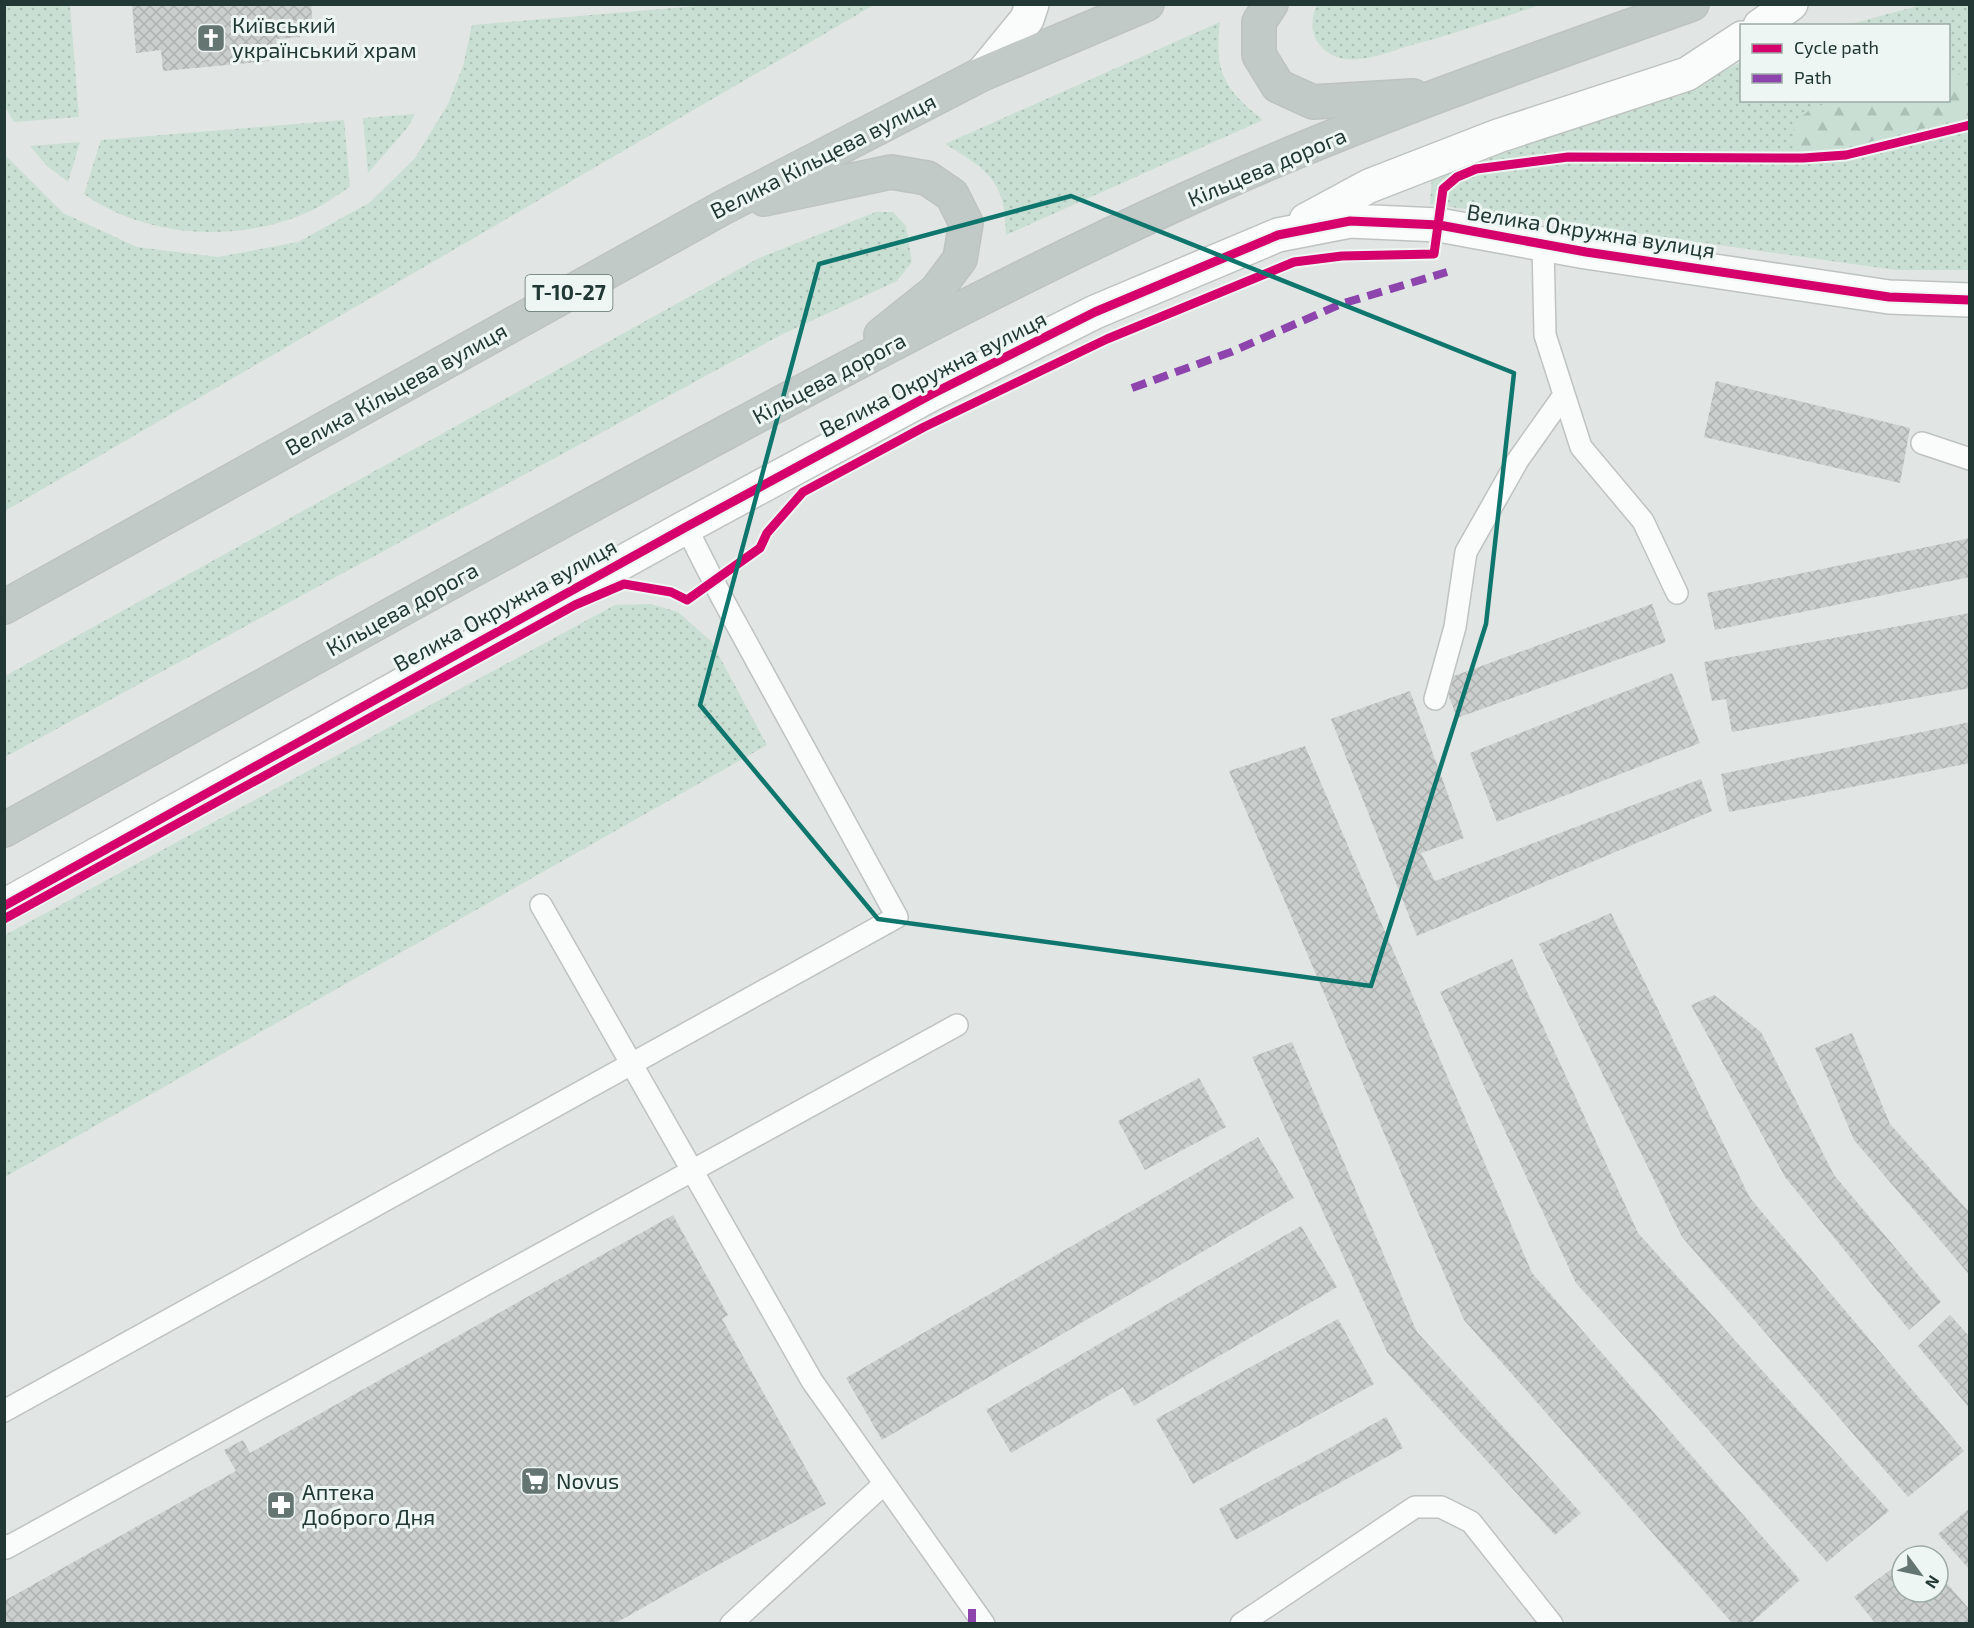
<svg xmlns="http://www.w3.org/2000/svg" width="1974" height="1628" viewBox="0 0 1974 1628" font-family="'Exo 2',sans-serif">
	<defs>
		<pattern id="grass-dots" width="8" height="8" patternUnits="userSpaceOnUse" patternTransform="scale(1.5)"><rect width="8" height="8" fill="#cadfd3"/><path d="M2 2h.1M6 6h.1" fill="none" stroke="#adc0b6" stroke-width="1.8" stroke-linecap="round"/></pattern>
		<pattern id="forest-firs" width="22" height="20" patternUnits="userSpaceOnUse" patternTransform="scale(1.5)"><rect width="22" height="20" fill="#cadfd3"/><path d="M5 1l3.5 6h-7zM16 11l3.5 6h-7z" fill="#adc0b6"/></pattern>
		<pattern id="building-cross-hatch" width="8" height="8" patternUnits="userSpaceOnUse" patternTransform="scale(1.5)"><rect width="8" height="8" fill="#cacfcd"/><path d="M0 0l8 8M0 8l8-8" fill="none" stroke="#adb2b1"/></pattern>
	</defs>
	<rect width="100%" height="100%" fill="#e1e6e4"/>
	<!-- grass -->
	<path fill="url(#grass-dots)" d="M5 4 70 5 79 117 14 122 5 107Z
		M709 5H874L5 511V155L63 213 137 247 218 257 298 242 369 203 415 158 448 104 463 66 472 25Z
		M1317 5V4L1540 5C1496 20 1453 34 1408 46 1392 51 1375 58 1359 59 1325 63 1302 35 1317 5Z
		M1921 5H1969V270H1895L1430 204 1432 177 1680 94 1741 62 1742 100H1948V26L1847 25Z
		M1220 22C1214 72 1224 89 1263 120L1006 235C1006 181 988 170 945 144Z
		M415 114 408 127 368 173 363 118Z
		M344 120 350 187C336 196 321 207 306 213 237 243 146 238 84 194L101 140Z
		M80 142 68 182 47 166 30 146Z
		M876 212H893L906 226 912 262 897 281 781 335 5 757V676L759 258Z
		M651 604 678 612 711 641 767 745 5 1177V935L615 605Z"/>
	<!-- forest -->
	<path fill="url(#forest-firs)" d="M1969 72V117L1828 152 1802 151 1793 141 1794 123 1813 107 1840 101 1948 100 1949 77Z"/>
	<!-- building -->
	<path fill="url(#building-cross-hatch)" d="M132 4H311L313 28 299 30 300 37 276 39 279 60 163 71 161 50 136 53Z
		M1716 381 1910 428 1900 483 1704 437Z
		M1970 538V577L1715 630 1707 593Z
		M1652 604 1666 642 1457 718 1443 680Z
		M1970 613V688L1732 732 1726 699 1712 701 1704 662Z
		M1672 673 1700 743 1497 822 1470 753Z
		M1410 691 1464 838 1421 853 1435 881 1701 779 1712 811 1417 936 1331 719Z
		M1970 722V763L1729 812 1721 774Z
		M1305 746 1532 1273 1800 1580 1750 1624H1733L1464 1320 1229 771Z
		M1611 913 1750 1198 1964 1451 1908 1497 1682 1237 1539 944Z
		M1512 959 1638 1233 1889 1511 1827 1562 1576 1283 1440 992Z
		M1714 995 1761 1032 1834 1175 1941 1302 1909 1330 1785 1177 1691 1005Z
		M1852 1033 1890 1124 1970 1213 1968 1273 1854 1140 1815 1048Z
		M1292 1042 1417 1332 1581 1513 1555 1535 1387 1352 1252 1057Z
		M1199 1078 1226 1127 1145 1170 1118 1121Z
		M1258 1137 1294 1198 882 1440 846 1378Z
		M673 1215 728 1315 722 1319 826 1504 614 1624H4V1601L236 1471 224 1450 243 1440 250 1453Z
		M1301 1226 1337 1287 1134 1406 1123 1387 1011 1453 986 1410Z
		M1950 1315 1970 1337V1409L1918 1346Z
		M1338 1319 1374 1384 1193 1484 1156 1419Z
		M1386 1417 1403 1448 1236 1540 1219 1509Z
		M1970 1508V1570L1938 1534Z
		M1918 1550 1923 1556H1909Z
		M1902 1561V1592H1938V1573L1970 1610V1624H1876L1854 1597Z"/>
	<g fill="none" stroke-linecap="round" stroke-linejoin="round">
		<!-- service casing -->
		<g stroke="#bec3c1" stroke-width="24">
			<path id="service" d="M1543 245 1545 335 1581 447 1643 521 1677 593
				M1922 443 1970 459
				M1435 699 1455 627 1466 552 1518 460 1564 395
				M541 905 812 1381 984 1624
				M4 1411 897 917 721 596 686 527
				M4 1545 6 1548 957 1025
				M731 1624 884 1484
				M1241 1624 1415 1507H1441L1471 1522 1552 1624"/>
		</g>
		<!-- tertiary casing -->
		<g stroke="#bec3c1" stroke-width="36">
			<path id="tertiary" d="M1760 26 1791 4
				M982 74 1027 19 1032 4
				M1306 220 1369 186 1498 136 1687 74 1742 38
				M4 906 686 527 932 394 1095 312 1278 235 1350 221 1439 225 1586 252 1889 297 1970 300"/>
		</g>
		<!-- trunk casing -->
		<g stroke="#bcc3c1" stroke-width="36">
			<path id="trunk" d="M1271 4 1259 22V55L1278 86 1313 102 1413 96
				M764 199 891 172 927 178 952 195 966 223 960 259 936 291 881 335
				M4 607 724 207 982 74 1147 4
				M4 830C244 697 483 562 725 433 894 342 1065 252 1241 175 1388 111 1540 58 1692 4"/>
		</g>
		<!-- service -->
		<use href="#service" stroke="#fafbfb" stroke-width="21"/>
		<!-- tertiary -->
		<use href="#tertiary" stroke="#fafbfb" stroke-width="33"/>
		<!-- trunk -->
		<use href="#trunk" stroke="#c2cac8" stroke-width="33"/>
		<!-- quiet -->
		<path stroke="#8e44ad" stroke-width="8" stroke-dasharray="15 8" stroke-linecap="butt" d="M1132 388 1231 352 1341 304 1447 272
			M972 1624V1607"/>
		<!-- cycleway casing -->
		<g stroke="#eef6f3" stroke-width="13">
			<path id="cycleway" d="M4 906 686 527 932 394 1095 312 1278 235 1350 221 1439 225 1586 252 1889 297 1970 300
				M4 919 575 605 624 584 671 592 687 600 760 548 767 533 803 492 924 427 1107 339 1294 262 1342 256 1434 254 1443 189 1457 177 1476 169 1568 157 1803 158 1846 155 1970 125"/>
		</g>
		<!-- cycleway -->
		<use href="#cycleway" stroke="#d6006c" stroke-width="9"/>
	</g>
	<!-- marked area -->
	<path fill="none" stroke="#0f766e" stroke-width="4.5" stroke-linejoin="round" d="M1071 196 1514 373 1486 624 1371 986 878 919 700 705 819 264Z"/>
	<!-- icons -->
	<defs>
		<g id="church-square" transform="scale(1.5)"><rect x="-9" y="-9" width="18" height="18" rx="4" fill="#647572" stroke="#eef6f3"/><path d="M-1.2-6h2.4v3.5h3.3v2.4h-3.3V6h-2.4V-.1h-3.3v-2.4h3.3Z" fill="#fff"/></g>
		<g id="supermarket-square" transform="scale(1.5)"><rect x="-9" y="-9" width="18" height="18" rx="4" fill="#647572" stroke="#eef6f3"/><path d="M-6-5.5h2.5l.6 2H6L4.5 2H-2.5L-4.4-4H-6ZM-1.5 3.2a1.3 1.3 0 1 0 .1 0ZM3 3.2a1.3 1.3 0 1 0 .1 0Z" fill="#fff"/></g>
		<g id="pharmacy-square" transform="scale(1.5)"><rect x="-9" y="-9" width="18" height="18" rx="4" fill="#647572" stroke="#eef6f3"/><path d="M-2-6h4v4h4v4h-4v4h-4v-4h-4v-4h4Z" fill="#fff"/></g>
	</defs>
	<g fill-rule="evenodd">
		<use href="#church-square" x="211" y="38"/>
		<use href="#supermarket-square" x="535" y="1481"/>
		<use href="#pharmacy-square" x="281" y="1505"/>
	</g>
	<g text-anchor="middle" stroke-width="6" stroke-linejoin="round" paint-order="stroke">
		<!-- shield labels -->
		<rect fill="#eef6f3" stroke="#5e716d" stroke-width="1.5" x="525.5" y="275" width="87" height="36" rx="4.5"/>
		<g font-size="21" font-weight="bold" fill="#213834">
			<text x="569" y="300">Т-10-27</text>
		</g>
		<!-- poi labels -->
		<g font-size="22" fill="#213834" stroke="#eef6f3" text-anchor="start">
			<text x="232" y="33">Київський<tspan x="232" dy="25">український храм</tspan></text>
			<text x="556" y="1489">Novus</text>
			<text x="302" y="1500">Аптека<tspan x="302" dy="25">Доброго Дня</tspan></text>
		</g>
		<!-- street labels -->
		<g font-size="22" fill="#213834" stroke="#eef6f3">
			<text transform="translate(823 156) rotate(-27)" y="8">Велика Кільцева вулиця</text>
			<text transform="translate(1267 167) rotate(-23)" y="8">Кільцева дорога</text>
			<text transform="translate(1591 231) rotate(9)" y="8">Велика Окружна вулиця</text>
			<text transform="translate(933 374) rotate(-27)" y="8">Велика Окружна вулиця</text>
			<text transform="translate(829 378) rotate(-28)" y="8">Кільцева дорога</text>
			<text transform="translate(396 389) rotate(-29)" y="8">Велика Кільцева вулиця</text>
			<text transform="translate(505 605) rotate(-29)" y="8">Велика Окружна вулиця</text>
			<text transform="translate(402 609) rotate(-29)" y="8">Кільцева дорога</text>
		</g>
	</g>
	<!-- border -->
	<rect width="1974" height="1628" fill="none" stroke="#213834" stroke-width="12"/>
	<!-- legend -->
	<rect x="1740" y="24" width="210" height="78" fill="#eef6f3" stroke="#9caaa7" stroke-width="1.5"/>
	<rect x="1752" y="44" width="30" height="9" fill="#d6006c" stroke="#9caaa7" stroke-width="1.5"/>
	<text x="1794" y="54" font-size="18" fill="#213834">Cycle path</text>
	<rect x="1752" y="74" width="30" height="9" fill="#8e44ad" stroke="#9caaa7" stroke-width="1.5"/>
	<text x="1794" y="84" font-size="18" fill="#213834">Path</text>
	<!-- north arrow -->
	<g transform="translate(1920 1574) rotate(123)"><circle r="28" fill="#eef6f3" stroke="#9caaa7" stroke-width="1.5"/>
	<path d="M0-4.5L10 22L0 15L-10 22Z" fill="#647572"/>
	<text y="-9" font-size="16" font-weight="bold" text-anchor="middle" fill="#213834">N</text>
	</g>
</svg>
